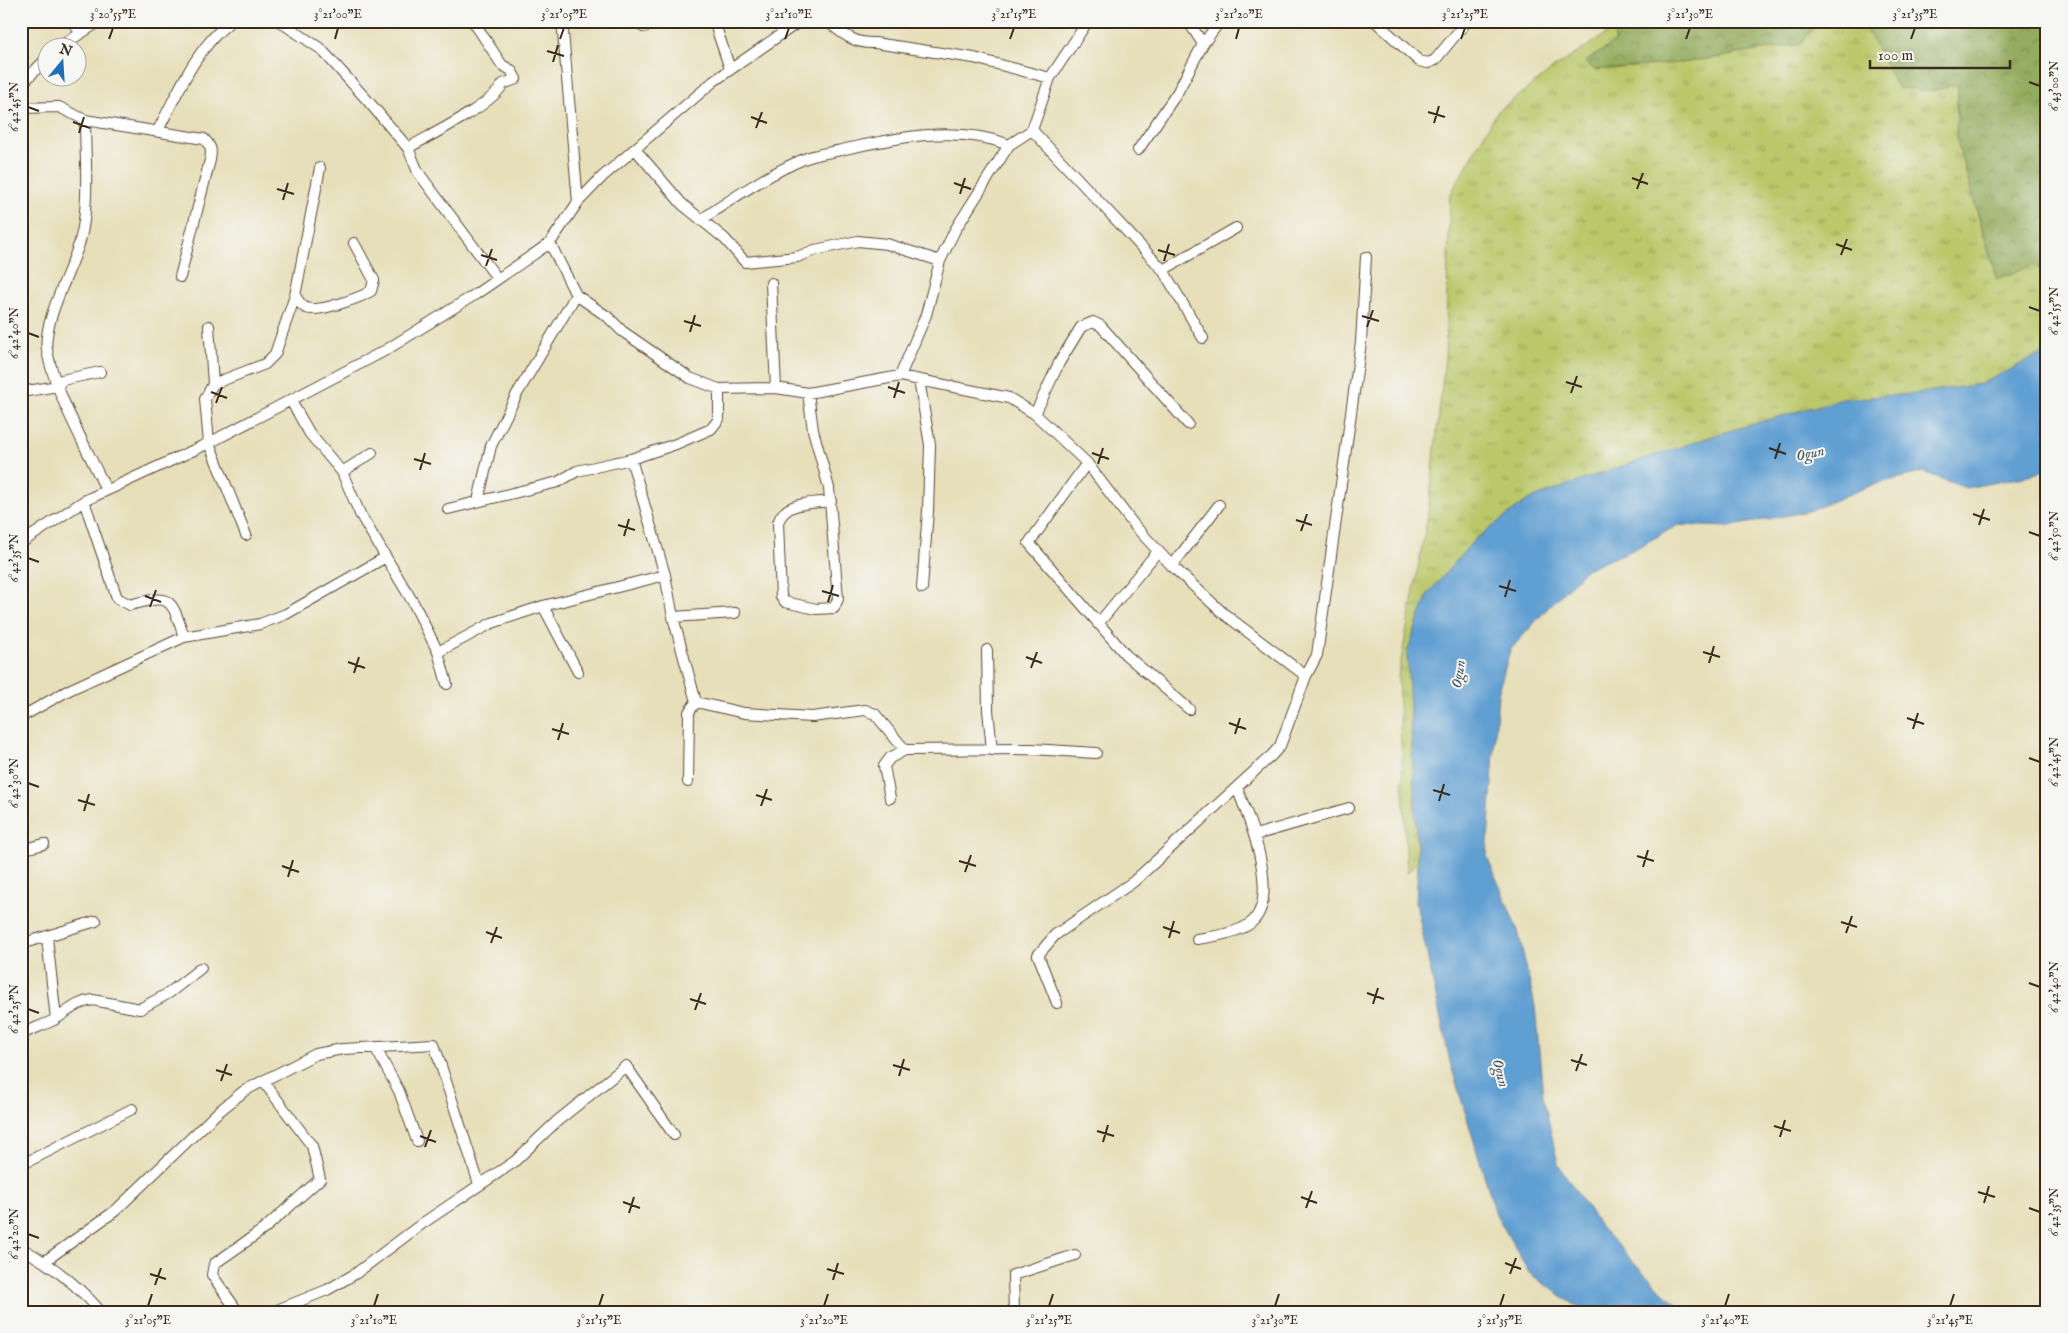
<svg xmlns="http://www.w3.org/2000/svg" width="2068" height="1333" viewBox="0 0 2068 1333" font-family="'IM FELL English',serif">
	<defs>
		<pattern id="grass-tufts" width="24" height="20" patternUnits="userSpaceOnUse" patternTransform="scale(1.25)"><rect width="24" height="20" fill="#bbc86a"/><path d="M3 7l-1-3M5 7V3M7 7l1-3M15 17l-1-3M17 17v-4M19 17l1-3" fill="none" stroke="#99a357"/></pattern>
		<pattern id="forest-crowns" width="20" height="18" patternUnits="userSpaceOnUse" patternTransform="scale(1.25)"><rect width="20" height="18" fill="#94ac5e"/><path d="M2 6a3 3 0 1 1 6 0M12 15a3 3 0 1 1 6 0" fill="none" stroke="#7a8c4d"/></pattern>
	</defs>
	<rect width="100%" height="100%" fill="#f6f6f2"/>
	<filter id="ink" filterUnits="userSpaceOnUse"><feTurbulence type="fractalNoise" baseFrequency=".02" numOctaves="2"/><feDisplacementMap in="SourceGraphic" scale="10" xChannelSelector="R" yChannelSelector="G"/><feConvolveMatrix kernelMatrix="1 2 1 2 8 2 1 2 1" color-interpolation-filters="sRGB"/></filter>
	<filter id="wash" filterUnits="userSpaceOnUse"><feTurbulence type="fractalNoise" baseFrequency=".0096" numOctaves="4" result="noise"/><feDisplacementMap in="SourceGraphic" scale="20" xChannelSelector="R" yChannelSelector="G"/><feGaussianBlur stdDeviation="1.12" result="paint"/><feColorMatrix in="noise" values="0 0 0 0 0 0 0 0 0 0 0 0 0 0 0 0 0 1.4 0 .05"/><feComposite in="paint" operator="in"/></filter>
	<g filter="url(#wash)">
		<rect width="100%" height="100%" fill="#e7dfba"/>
		<!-- grass -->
		<path fill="url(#grass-tufts)" stroke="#7b7944" d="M1820 21H1862L1931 91 1958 83 1956 138 1996 278 2034 265 2047 275V351L1981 384 1912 394 1725 432 1599 474 1528 500 1474 540 1428 594 1407 652 1418 862 1407 873 1398 677 1428 514 1445 358 1450 195 1497 112 1554 68 1614 29 1615 42 1586 62 1595 70 1681 63 1800 44Z"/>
		<!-- forest -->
		<path fill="url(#forest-crowns)" stroke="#686b3e" d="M1613 21H1820L1800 44 1681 63 1595 70 1585 62 1615 42Z
			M1862 21H1917L1927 31 1925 21H1998L2002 26 2047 23V275L2034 265 1997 279 1956 138 1958 84 1931 91 1898 88Z"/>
		<!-- water -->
		<path fill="#609fd2" stroke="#4e6478" d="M2047 351V469L2029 476 1966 488 1923 472 1872 485 1809 511 1728 527 1678 525 1633 550 1586 569 1546 610 1510 650 1498 693 1487 856 1518 931 1535 1006 1543 1096 1558 1164 1598 1224 1645 1274 1685 1312H1585L1529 1273 1496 1214 1450 1062 1416 903 1418 862 1407 652 1428 594 1474 540 1528 500 1599 474 1725 432 1842 399 1912 394 1981 384Z"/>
	</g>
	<g filter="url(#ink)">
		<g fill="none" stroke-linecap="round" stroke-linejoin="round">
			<!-- minor casing -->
			<g stroke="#554535" stroke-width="12">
				<path id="minor" d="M72 21 80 32
					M279 21 321 49 368 101 408 148 418 172 497 278
					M714 21 730 69
					M827 21C843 34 854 44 875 43L974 58 1050 78
					M1188 21 1203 44
					M1375 21 1419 61 1428 63 1435 60 1467 21
					M643 27 671 21
					M58 48 100 21
					M21 85 48 57
					M21 108 59 107 85 120 204 139C211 146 212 150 210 160L180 277
					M85 120C85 157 90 205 80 241 72 269 42 323 47 350 54 392 88 450 106 490
					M158 130C179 91 195 49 231 21
					M1032 130 1163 270 1203 338
					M408 148C432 134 491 106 503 84L516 79 511 70 502 65 473 21
					M635 149 682 204 725 239 745 262 797 257 815 250 858 241 887 244 940 261
					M1138 150 1177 93 1203 44 1220 21
					M578 202 602 177 714 81 800 21
					M702 219C735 197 768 174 804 159 815 154 829 153 841 150 894 138 957 124 1009 145
					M550 243 576 295 608 317 622 331 690 378 719 389 776 388 808 393 900 376 1009 398 1035 414 1087 463 1134 525 1172 566 1223 613 1306 676
					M1163 270 1236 228
					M771 283 776 388
					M295 296C298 300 301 306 306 308 318 313 360 298 371 291L374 280 354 243
					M209 326 213 384 205 399 209 443 246 535
					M900 376 926 315 940 261 955 230 1009 145 1032 130 1050 78 1088 21
					M919 380 930 445 928 511 922 588
					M213 384 265 364 275 354 295 296 320 168
					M21 392 58 386 62 380 100 372
					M808 393 813 430 829 488 838 599 834 608 816 609 785 602 781 597 778 523C784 501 811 504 831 501
					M291 401 310 434 342 472 360 514 414 604 438 652 447 684
					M1035 414 1059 363 1081 327 1093 322 1101 326 1188 424
					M631 459 665 575 673 617 696 702
					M1087 463 1029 543 1126 655 1189 709
					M342 472 372 453
					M84 501 117 598 130 605C171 594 171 597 184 637
					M478 501 491 446 517 394 576 295
					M448 509 558 482 577 471 631 459 676 444 711 429 719 419V389
					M21 543 84 501 209 443 386 350 476 294 550 243 578 202 562 21
					M1172 566 1219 505
					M543 606 578 672
					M673 617 735 613
					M1098 624 1158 551
					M987 650 988 710 992 750
					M438 652 492 623 543 606 665 575
					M696 702 744 713 812 717 865 710 875 714 905 750
					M21 717 69 690 184 637 260 624 286 614 386 557
					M688 782 689 712 696 702
					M890 798 884 766 890 758 905 750 1032 749 1096 753
					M1255 835 1349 808
					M21 850 44 844
					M47 938 56 1019
					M1197 939C1212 937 1244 932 1254 920 1279 892 1249 818 1237 788
					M21 944 96 921
					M1057 1003 1038 955 1055 935 1133 882 1272 755 1280 746 1306 676 1317 655 1361 342 1366 257
					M21 1034C32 1029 44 1025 54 1020 68 1012 76 1002 93 1000L140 1009 169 993 201 968
					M375 1047 399 1091 417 1141
					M21 1165 132 1109
					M21 1248C52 1265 78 1285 101 1312
					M45 1261 115 1211 217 1113 244 1091 263 1081 316 1054 343 1049 434 1044 479 1184
					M238 1312 212 1275 214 1264 264 1229 320 1179 312 1146 263 1081
					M272 1312 327 1290 355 1274 423 1223 514 1162 556 1122 626 1066 674 1135
					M1014 1312 1013 1275 1075 1255"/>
			</g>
			<!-- minor -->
			<use href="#minor" stroke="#fff" stroke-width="10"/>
		</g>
	</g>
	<!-- ticks -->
	<path fill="none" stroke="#3b2a1e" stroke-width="2" d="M109 39 113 28M335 39 338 28M560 39 564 28M785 39 789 28M1010 39 1014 28M1236 39 1239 28M1461 39 1465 28M1686 39 1690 28M1911 39 1915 28M547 51 564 56M553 62 558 45M2029 82 2040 86M28 107 39 111M1428 112 1445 117M751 117 767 123M73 122 90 128M1434 123 1439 106M756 128 762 112M79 133 84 117M1632 178 1648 184M954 183 971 189M277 189 294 194M1637 189 1643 173M960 194 965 178M283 200 288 183M1836 244 1852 250M1158 250 1175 255M481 255 497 260M1841 255 1847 239M1164 261 1169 244M486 266 492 249M2029 307 2040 311M1362 316 1379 321M684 321 701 326M1367 327 1373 310M690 332 695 315M28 333 39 337M1566 382 1582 387M888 387 905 393M211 392 227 398M1571 393 1577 376M894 398 899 382M216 403 222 387M1769 448 1786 454M1092 453 1109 459M414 459 431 464M1775 459 1780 443M1098 464 1103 448M420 470 425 453M1973 514 1990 520M1296 520 1312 525M618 525 635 530M1979 525 1984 509M1301 531 1307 514M2029 532 2040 536M624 536 629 519M28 558 39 562M1499 586 1516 591M822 591 839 596M145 596 161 602M1505 597 1510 580M828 602 833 585M150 607 156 590M1703 652 1720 657M1026 657 1042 663M348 662 365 668M1709 663 1714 646M1031 668 1037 652M354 673 359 657M1907 718 1924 724M1229 723 1246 729M552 729 569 734M1913 729 1918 713M1235 734 1240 718M558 740 563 723M2029 758 2040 762M28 783 39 787M1433 790 1450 795M756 795 772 800M78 800 95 805M1439 801 1444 784M761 806 767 789M84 811 89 794M1637 856 1654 861M959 861 976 866M282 866 299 872M1643 867 1648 850M965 872 971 855M288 877 293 860M1841 922 1857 927M1163 927 1180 933M486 932 502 938M1846 933 1852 916M1169 938 1174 921M491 943 497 927M2029 983 2040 987M1367 993 1384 999M690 999 706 1004M1373 1004 1378 988M28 1009 39 1013M695 1010 701 993M1571 1060 1587 1065M893 1065 910 1070M216 1070 232 1075M1576 1071 1582 1054M899 1076 904 1059M221 1081 227 1064M1774 1126 1791 1131M1097 1131 1114 1136M420 1136 436 1142M1780 1137 1785 1120M1103 1142 1108 1125M425 1147 431 1130M1978 1192 1995 1197M1301 1197 1317 1203M623 1202 640 1208M1984 1203 1989 1186M1306 1208 1312 1191M2029 1208 2040 1212M629 1213 634 1197M28 1234 39 1238M1505 1263 1521 1269M827 1269 844 1274M150 1274 166 1279M1510 1274 1516 1258M833 1280 838 1263M155 1285 161 1268M148 1306 152 1294M374 1306 378 1294M599 1306 603 1294M824 1306 828 1294M1049 1306 1053 1294M1275 1306 1279 1294M1500 1306 1504 1294M1725 1306 1729 1294M1950 1306 1954 1294"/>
	<g text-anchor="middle" stroke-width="4" stroke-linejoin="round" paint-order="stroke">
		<!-- water labels -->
		<g font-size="15" font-style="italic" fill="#4a5966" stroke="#f6f6f2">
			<text transform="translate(1810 453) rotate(-13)" y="5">Ogun</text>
			<text transform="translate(1458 674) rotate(-82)" y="5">Ogun</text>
			<text transform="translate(1501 1073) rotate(75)" y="5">Ogun</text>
		</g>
	</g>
	<!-- margin -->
	<rect width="2068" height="1333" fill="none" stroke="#f6f6f2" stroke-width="55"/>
	<!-- north arrow -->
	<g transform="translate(62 62) rotate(18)"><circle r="24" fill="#f6f6f2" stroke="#aba49d"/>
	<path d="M0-4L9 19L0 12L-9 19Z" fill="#1f6fb2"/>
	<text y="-8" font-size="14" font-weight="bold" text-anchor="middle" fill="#3b2a1e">N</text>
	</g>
	<!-- scale -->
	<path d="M1870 60v8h140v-8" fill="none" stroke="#3b2a1e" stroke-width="2.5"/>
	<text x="1878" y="60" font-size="15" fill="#3b2a1e" stroke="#f6f6f2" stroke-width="4" paint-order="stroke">100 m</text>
	<rect x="28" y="28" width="2012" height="1278" fill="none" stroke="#3b2a1e" stroke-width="2"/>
	<g font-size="12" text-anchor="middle" fill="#3b2a1e">
		<text x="113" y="18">3°20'55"E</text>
		<text x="338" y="18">3°21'00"E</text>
		<text x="564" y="18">3°21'05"E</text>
		<text x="789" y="18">3°21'10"E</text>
		<text x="1014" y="18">3°21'15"E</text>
		<text x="1239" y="18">3°21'20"E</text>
		<text x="1465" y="18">3°21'25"E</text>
		<text x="1690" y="18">3°21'30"E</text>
		<text x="1915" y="18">3°21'35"E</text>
		<text transform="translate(2054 86) rotate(-90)" y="4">6°43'00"N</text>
		<text transform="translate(14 107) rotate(-90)" y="4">6°42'45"N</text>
		<text transform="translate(2054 311) rotate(-90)" y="4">6°42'55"N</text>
		<text transform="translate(14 333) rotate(-90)" y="4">6°42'40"N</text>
		<text transform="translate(2054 536) rotate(-90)" y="4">6°42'50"N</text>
		<text transform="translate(14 558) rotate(-90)" y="4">6°42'35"N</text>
		<text transform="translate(2054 762) rotate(-90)" y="4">6°42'45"N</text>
		<text transform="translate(14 783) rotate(-90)" y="4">6°42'30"N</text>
		<text transform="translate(2054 987) rotate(-90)" y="4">6°42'40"N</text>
		<text transform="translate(14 1009) rotate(-90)" y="4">6°42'25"N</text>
		<text transform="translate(2054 1212) rotate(-90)" y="4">6°42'35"N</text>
		<text transform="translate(14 1234) rotate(-90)" y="4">6°42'20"N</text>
		<text x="148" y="1324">3°21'05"E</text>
		<text x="374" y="1324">3°21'10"E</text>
		<text x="599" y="1324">3°21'15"E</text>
		<text x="824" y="1324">3°21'20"E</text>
		<text x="1049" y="1324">3°21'25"E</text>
		<text x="1275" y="1324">3°21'30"E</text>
		<text x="1500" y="1324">3°21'35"E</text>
		<text x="1725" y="1324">3°21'40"E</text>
		<text x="1950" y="1324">3°21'45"E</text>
	</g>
</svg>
